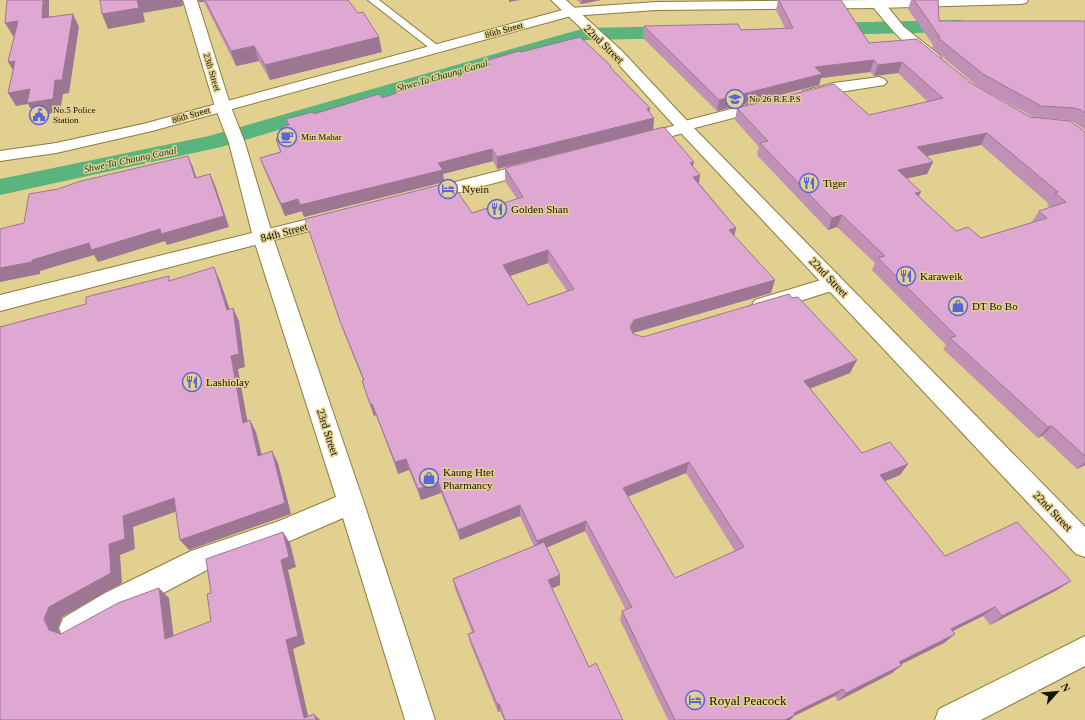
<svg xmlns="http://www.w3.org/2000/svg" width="1085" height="720" viewBox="0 0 1085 720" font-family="'Times New Roman',serif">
	<rect width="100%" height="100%" fill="#e1d08f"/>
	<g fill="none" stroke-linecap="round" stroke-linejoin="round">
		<!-- canal -->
		<path fill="#59b47d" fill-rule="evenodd" d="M961 20 968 22 971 26 968 30 961 32 819 35 812 33 809 29 812 25 819 23Z
			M685 26 692 28 695 32 692 36 685 38 586 40 221 147 0 195V179L209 136 585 28Z"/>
		<!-- service casing -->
		<g stroke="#8c7c3c" stroke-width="2">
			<path id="service" d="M368 0H379L441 48 440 50H432Z"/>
		</g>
		<!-- minor casing -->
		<g stroke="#8c7c3c" stroke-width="2">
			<path id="minor" d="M183 0H197L231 107 245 143 273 237 364 503 435 720H405L343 518 283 544 207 570 125 613 73 642 63 638 59 628 63 618 105 593 191 551 279 521 336 497 253 237 229 143 215 107Z
				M878 0 883 1 904 27 939 55 941 58 939 61C920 66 882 19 871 4L873 1Z
				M879 77 884 79 887 82 884 85 834 93 809 99 803 97 801 94 803 91 834 83Z
				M766 100 772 102 774 105 772 108 683 131 677 129 675 126 677 123Z
				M834 276 841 278 844 283 841 288 762 313 755 310 752 305 755 300Z"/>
		</g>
		<!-- tertiary casing -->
		<g stroke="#8c7c3c" stroke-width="2">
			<path id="tertiary" d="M873 0H1028L1026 3 1021 4 878 8 656 10 571 16 152 131 56 153 0 161V151L56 143 143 124 570 8 656 2Z
				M685 123 691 125 693 128 691 131 639 145 633 144 631 140 633 136Z
				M534 162 540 163 543 167 540 171 426 201 420 199 417 195 420 191Z
				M337 212 344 214 346 218 344 222 0 311V295Z
				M1085 636V666L981 720H935L939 709Z"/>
		</g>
		<!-- secondary casing -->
		<g stroke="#8c7c3c" stroke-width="2">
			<path id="secondary" d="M551 0H566L622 51 691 125 1085 527V557L1076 554 679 131 612 57Z"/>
		</g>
		<!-- service -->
		<use href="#service" fill="#fff" fill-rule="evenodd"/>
		<!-- minor -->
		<use href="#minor" fill="#fff" fill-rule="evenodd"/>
		<!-- tertiary -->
		<use href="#tertiary" fill="#fff" fill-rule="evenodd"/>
		<!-- secondary -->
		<use href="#secondary" fill="#fff" fill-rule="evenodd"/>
	</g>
	<!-- wall -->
	<path fill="#c090b5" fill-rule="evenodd" d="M198 0H348L382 52 270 80 259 61 236 66 204 2H199Z
		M577 0H601L581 4Z
		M778 0H841L869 43 971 83 1030 117H1033L977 86 932 48 933 45 908 9 911 0H938L939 21H1085V130L1074 122 1067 120 1045 118 1085 132V465L1077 469 1042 436 1038 438 943 349 946 345 872 270 875 263 837 227 828 230 757 155 759 147 735 120 737 108 869 115 928 102 898 73 874 76 870 72 821 78 819 85 717 111 643 38 644 26 741 30 785 28 776 10ZM981 145 1048 203 1047 205 1050 207 1039 211 1031 223 981 238 956 231 919 197 907 178 927 174 933 162 927 156Z
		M521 52 611 66V68L650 108 649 112 654 118 653 130 497 169 493 161 443 174 444 182 304 217 302 211 285 216 264 169 260 158 280 152 276 139 284 137 281 127 288 125 286 119 314 114 382 98 485 67V61Z
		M693 167 700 175 699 183 736 228 734 236 771 293 633 333V334L643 337 850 373 810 388 862 453 908 464 900 475 885 481 945 556 1057 590 990 625 983 616 953 631 955 634 944 643 901 664 892 673 838 701 835 696 794 716 790 720H668L620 620 622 611 626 610 585 531 547 547 560 575V585L552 588 589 667 623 720H504L500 711 498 712 470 643 468 634 472 632 455 589 453 579 534 546 520 516 460 540 441 493 421 500 409 470 398 474 376 415 374 416 366 393 362 381 363 380 344 333 305 219 472 213 517 199 505 181V168ZM548 263 567 291 528 305 510 276ZM686 473 735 551 675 578 628 497Z"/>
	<!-- shaded-wall -->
	<path fill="#9c7693" d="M43 0H49V31L42 18Z
		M137 0H182L183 6 143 13 145 22 108 29 102 14Z
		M198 0H203L204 2H199Z
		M509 0H520L509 2Z
		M582 0H601L581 4Z
		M73 14 79 27 69 93 63 94 60 112 35 116 28 104 16 106 8 93 30 89 55 80Z
		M18 21 25 34 13 36 5 23Z
		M379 37 382 52 270 80 265 65Z
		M254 46 259 61 236 66 231 51Z
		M874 60 870 72 821 78 819 85 717 111 719 100 815 67Z
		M15 61 16 75 8 62Z
		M902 62 898 73 874 76 878 65Z
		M650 108 648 119 654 118 653 130 497 169V157Z
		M987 133 981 145 912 159 917 147Z
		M492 149 493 161 443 174 444 182 304 217 300 205 438 163Z
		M188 156 193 167 200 189 195 178Z
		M694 162 691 175 690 163Z
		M933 162 927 174 892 182 898 170Z
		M210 174 215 185 229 227 167 245 165 241 98 262 94 255 40 271V274L0 282V268L32 260Z
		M700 175 698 188 693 177Z
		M921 192 915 203V193Z
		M298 199 302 211 285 216 281 204Z
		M842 215 837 227 828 230 832 218Z
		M736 228 733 241 729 230Z
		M548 250V263L504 278 503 265Z
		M214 267 220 281 234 322 227 310Z
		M775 280 771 293 633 333 630 327 634 320Z
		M233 308 239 321 245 367 238 369 250 435 243 423 231 356Z
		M857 360 850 373 799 393 804 381Z
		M370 404H372L376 415 374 416Z
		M250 420 256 432 265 467 258 456Z
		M1052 426 1042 436 1038 438 1048 427Z
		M272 451 278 463 291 514 189 550 180 540Z
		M406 459 409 470 398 474 395 462Z
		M689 462 686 473 621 499 623 488Z
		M1085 462V465L1077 469Z
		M908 464 900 475 873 486 880 475Z
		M438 482 441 493 421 500 418 489Z
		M174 498 183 509 133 527 135 549 120 555 122 583 62 617 58 629 62 639 49 630 44 619 49 607 109 544 123 516Z
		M520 505V516L460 540 458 530Z
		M586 521 585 531 537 552V541Z
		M283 532 290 543 296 567 288 570 305 644 293 649 309 720 304 718 286 640 281 560Z
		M560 575V585L548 590V580Z
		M1071 581 1057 590 990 625 1002 616Z
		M159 588 169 598 175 647 165 639Z
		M995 607 983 616 940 637 951 629Z
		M955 634 944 643 890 670 899 662Z
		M902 665 892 673 838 701 846 693Z
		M843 689 835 696 794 716 790 720H785L794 713Z
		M497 704H499L500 711 498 712Z
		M314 714 320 720H316Z"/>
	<!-- building -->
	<path fill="#dfa8d2" stroke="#9c7693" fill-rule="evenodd" d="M7 0H43L42 18 73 14 62 80H55L53 99 27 103 30 89 8 93 15 61 8 62 18 21 5 23Z
		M100 0H137L139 8 102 14Z
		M205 0H348L358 13 363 12 379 37 265 65 254 46 231 51Z
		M779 0H841L869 43 917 39 971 83 1030 117 1070 121 1085 132V456L1052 426 1048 427 950 338 956 336 878 258 885 256 842 215 832 218 760 143 768 141 737 108 834 84 869 115 943 98 902 62 878 65 874 60 815 67 822 74 719 100 644 26 738 24 741 30 793 28ZM987 133 1058 192 1055 193 1066 202 1039 211 1047 218 981 238 968 227 956 231 915 193 921 192 898 170 933 162 917 147Z
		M914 0H938L939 21H1085V113L1081 110 1074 108 1041 106 983 74 937 37H940Z
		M580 37 611 66 610 67 650 108 647 109 654 118 497 157 492 149 438 163 443 170 300 205 298 199 281 204 260 158 281 152 276 139 285 137 281 127 289 125 286 119 313 112 314 114 379 94 382 98 437 79 490 65 485 61 519 51 521 52Z
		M664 127 694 162 690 163 700 175 693 177 736 228 729 230 775 280 634 320 630 327 633 334 643 337 789 294 792 298 798 297 857 360 804 381 862 453 890 442 908 464 880 475 945 556 1017 522 1071 581 1002 616 995 607 951 629 955 634 899 662 902 665 846 693 843 689 794 713 795 715 785 720H675L622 611 632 607 586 521 537 541 520 505 458 530 438 482 418 489 406 459 395 462 372 404H370L362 381 364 380 340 321 305 219 451 182 472 213 523 197 505 168ZM548 250 574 289 528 305 503 265ZM689 462 744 547 675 578 623 488Z
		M188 156 195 178 210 174 224 216 161 234 160 229 91 250 89 243 32 260V262L0 268V229L24 223 29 194 58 189 81 181Z
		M214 267 227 310 233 308 239 354 231 356 243 423 250 420 258 456 272 451 285 503 180 540 174 498 123 516 125 539 109 544 111 573 49 607 44 619 49 630 61 634 118 603 159 588 165 639 211 621 207 594 211 593 206 559 283 532 289 557 281 560 298 636 286 640 304 718 314 714 316 720H0V327L86 304V297L169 276V281Z
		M544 542 560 575 548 580 589 667 596 663 623 720H505L499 704H497L468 634 474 632 453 579Z"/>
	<!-- icons -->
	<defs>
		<g id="school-ring" transform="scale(1)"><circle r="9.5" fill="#e1d08f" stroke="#5a65dc" stroke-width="1.5"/><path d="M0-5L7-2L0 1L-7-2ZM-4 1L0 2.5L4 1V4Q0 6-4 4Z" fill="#5a65dc"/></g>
		<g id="civic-ring" transform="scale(1)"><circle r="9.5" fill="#e1d08f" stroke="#5a65dc" stroke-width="1.5"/><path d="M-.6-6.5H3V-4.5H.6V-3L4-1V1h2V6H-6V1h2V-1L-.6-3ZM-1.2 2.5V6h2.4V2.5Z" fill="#5a65dc"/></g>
		<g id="cafe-ring" transform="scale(1)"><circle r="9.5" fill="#e1d08f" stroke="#5a65dc" stroke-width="1.5"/><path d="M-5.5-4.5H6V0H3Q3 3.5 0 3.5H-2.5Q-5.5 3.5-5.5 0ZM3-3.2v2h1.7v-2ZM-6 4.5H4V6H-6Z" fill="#5a65dc"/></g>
		<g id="restaurant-ring" transform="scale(1)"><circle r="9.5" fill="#e1d08f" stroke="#5a65dc" stroke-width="1.5"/><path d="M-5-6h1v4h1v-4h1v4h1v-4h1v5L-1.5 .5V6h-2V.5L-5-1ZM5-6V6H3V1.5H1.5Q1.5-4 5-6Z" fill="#5a65dc"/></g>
		<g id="hotel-ring" transform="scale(1)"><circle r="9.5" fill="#e1d08f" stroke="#5a65dc" stroke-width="1.5"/><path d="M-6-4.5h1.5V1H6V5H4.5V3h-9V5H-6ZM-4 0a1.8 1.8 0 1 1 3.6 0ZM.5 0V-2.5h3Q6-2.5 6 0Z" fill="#5a65dc"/></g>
		<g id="shop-ring" transform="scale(1)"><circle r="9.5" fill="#e1d08f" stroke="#5a65dc" stroke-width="1.5"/><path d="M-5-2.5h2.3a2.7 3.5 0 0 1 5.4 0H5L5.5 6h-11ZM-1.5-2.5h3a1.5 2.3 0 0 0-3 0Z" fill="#5a65dc"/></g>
	</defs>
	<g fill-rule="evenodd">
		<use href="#school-ring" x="735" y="99"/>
		<use href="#civic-ring" x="39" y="115"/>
		<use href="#cafe-ring" x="287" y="137"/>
		<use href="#restaurant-ring" x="809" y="183"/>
		<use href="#hotel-ring" x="448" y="189"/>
		<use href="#restaurant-ring" x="497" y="209"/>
		<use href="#restaurant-ring" x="906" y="276"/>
		<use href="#shop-ring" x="958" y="306"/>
		<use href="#restaurant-ring" x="192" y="382"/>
		<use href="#shop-ring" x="429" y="478"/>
		<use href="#hotel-ring" x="695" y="700"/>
	</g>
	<g text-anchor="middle" stroke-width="3" stroke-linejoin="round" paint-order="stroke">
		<!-- far-street labels -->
		<g font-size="9" fill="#181200" stroke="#e1d08f">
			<text transform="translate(504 30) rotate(-15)" y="3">86th Street</text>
			<text transform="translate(212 72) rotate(73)" y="3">23th Street</text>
			<text transform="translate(191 115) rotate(-16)" y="3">86th Street</text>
		</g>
		<!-- far-poi labels -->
		<g font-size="9" fill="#181200" stroke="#e1d08f" text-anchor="start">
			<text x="749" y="102">No 26 B.E.P.S</text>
			<text x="53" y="113">No.5 Police<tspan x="53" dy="10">Station</tspan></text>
			<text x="301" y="140">Min Mahar</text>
		</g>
		<!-- far-water labels -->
		<g font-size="10" font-style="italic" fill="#0f3620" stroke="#e1d08f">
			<text transform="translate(442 75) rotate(-16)" y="4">Shwe Ta Chaung Canal</text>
			<text transform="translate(130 159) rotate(-12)" y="4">Shwe Ta Chaung Canal</text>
		</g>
		<!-- street labels -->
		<g font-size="11" fill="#181200" stroke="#e1d08f">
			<text transform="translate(604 44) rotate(44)" y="4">22nd Street</text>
			<text transform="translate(284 232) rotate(-15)" y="4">84th Street</text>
			<text transform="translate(829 277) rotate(46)" y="4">22nd Street</text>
			<text transform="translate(328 432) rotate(72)" y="4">23rd Street</text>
			<text transform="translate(1053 511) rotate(46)" y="4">22nd Street</text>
		</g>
		<!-- poi labels -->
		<g font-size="11" fill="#181200" stroke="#e1d08f" text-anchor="start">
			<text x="823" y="187">Tiger</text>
			<text x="462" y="193">Nyein</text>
			<text x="511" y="213">Golden Shan</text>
			<text x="920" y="280">Karaweik</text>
			<text x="972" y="310">DT Bo Bo</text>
			<text x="206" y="386">Lashiolay</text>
			<text x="443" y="476">Kaung Htet<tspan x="443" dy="13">Pharmancy</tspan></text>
		</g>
		<!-- near-poi labels -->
		<g font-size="13" fill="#181200" stroke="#e1d08f" text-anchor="start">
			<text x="709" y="705">Royal Peacock</text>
		</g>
	</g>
	<!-- north arrow -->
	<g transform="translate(1057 692) rotate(63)" stroke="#e1d08f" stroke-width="3" paint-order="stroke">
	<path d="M0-3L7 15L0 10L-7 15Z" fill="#181200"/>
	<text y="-6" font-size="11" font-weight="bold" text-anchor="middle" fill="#181200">N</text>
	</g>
</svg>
